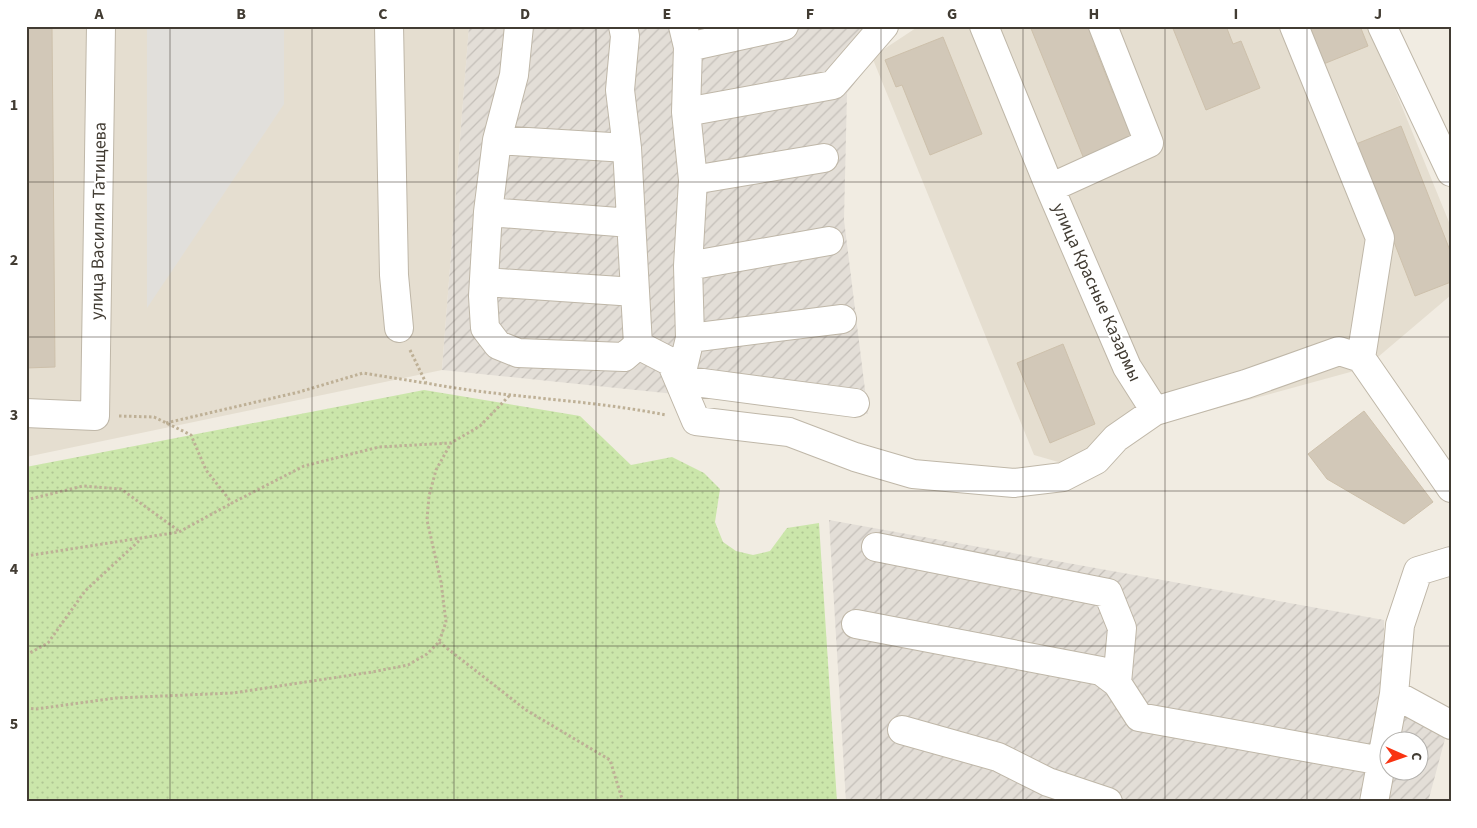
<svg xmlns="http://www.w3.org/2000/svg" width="1477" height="828" viewBox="0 0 1477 828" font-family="'Source Sans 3',sans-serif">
	<defs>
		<pattern id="industrial-furrows" width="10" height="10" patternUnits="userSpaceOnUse" patternTransform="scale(1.25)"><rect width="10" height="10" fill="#e3ded7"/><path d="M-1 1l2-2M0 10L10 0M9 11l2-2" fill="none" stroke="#c4bfb9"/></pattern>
		<pattern id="grass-dots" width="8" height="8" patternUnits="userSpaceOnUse" patternTransform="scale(1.25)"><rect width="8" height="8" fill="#cbe6aa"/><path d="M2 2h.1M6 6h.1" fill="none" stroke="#b0c693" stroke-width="1.8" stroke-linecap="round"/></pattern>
	</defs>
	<rect width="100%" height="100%" fill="#f1ece2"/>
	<!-- residential -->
	<path fill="#e5ded0" d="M26 26H469L442 370 26 457Z
		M919 26H1369L1451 227V295L1365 368 1164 423 1093 472 1034 455 872 57Z"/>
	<!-- industrial -->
	<path fill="url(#industrial-furrows)" fill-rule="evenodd" d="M469 26H899L847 93 844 220 868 414 442 370Z
		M829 520 1384 620V692L1445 739 1428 802H846ZM1390 740H1420V770H1390Z"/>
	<!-- grass -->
	<path fill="url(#grass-dots)" d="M424 390 580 416 631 465 672 457 704 473 720 489 715 522 723 542 736 551 753 555 770 551 787 528 819 523 837 802H26V467Z"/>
	<!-- parking -->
	<path fill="#e1dfdb" d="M147 26H284V104L147 308Z"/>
	<!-- building -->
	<path fill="#d2c8b8" stroke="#cdc0ab" d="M26 26H52L55 367 26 368Z
		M1030 26H1094L1101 42 1094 45 1113 93 1120 90 1139 136 1084 159Z
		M1172 26H1226L1233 44 1241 41 1260 88 1206 110Z
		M1305 26H1360L1368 46 1321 65Z
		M943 37 982 134 930 155 902 85 896 87 885 60Z
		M1401 126 1451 253V282L1415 296 1356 144Z
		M1063 344 1095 424 1050 443 1017 363Z
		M1364 411 1433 502 1404 524 1327 479 1308 454Z"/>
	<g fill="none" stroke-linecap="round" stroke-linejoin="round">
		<!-- minor casing -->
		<g stroke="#bfb7a8" stroke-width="30">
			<path id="minor" d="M389 26 394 275 399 328
				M519 26 514 75 497 140 488 212 483 296 485 328 498 345 518 353 624 357 638 345
				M623 26 625 36 620 90 627 148 638 345 671 362 696 421 789 432 855 457 913 474 1014 483 1063 477 1096 460 1116 438 1155 411
				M683 26 688 47 686 112 693 180 688 266 690 338 680 380 855 403
				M984 26 1050 188 1127 367 1155 411 1246 384 1339 351 1361 358 1380 238 1294 26
				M1382 26 1451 172
				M688 47 784 26
				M686 112 833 85 884 26
				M497 140 627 148
				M693 180 824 158
				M1050 188 1149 143 1103 26
				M488 212 631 223
				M688 266 829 241
				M484 282 635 292
				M690 338 842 319
				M1361 358 1451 488
				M26 413 95 416 101 26
				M876 547 1108 593 1122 628 1117 683
				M856 624 1101 671 1117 683 1139 717 1382 761
				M1394 694 1451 725
				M902 730 998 757 1048 782 1108 802
				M1374 802 1394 694 1400 625 1418 571 1451 561"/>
		</g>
		<!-- path -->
		<path stroke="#beb096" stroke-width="3" stroke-dasharray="2.5 2.5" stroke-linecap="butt" d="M410 350 426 383C505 398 586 399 666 415
			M119 416 154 417 191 435 206 470 232 503 304 466 379 447 451 443 480 426 511 394
			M166 423 299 392 363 373 425 383
			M26 500 83 486 121 489 179 531
			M26 556 179 532 232 503
			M439 642 526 710 610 760 623 802
			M26 655 48 643 85 591 141 539
			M26 708 36 709 116 698 233 693 372 672 408 665 427 654 439 642 446 622 441 582 427 520 429 496 436 470 451 443"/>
		<!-- minor -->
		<use href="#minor" stroke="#fff" stroke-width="28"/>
	</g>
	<!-- grid -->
	<path fill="none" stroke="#423c33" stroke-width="1" stroke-opacity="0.55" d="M170 26V802M312 26V802M454 26V802M596 26V802M738 26V802M881 26V802M1023 26V802M1165 26V802M1307 26V802M26 182H1451M26 337H1451M26 491H1451M26 646H1451"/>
	<g text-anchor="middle" stroke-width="4" stroke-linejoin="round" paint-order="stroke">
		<!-- street labels -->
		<g font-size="18" fill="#423c33" stroke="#fff">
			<text transform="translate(98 221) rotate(-89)" y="6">улица Василия Татищева</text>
			<text transform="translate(1097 292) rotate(66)" y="6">улица Красные Казармы</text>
		</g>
	</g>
	<!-- border -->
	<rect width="1477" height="828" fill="none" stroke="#ffffff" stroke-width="55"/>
	<!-- north arrow -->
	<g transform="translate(1404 756) rotate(92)"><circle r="24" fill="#ffffff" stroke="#b3b1ad"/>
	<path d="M0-4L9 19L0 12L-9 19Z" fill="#f93311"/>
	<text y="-8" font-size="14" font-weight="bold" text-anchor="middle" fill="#423c33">С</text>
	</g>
	<rect x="28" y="28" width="1422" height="772" fill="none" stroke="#423c33" stroke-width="2"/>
	<g font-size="16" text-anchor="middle" font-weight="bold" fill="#423c33">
		<text x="99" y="19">A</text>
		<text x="241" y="19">B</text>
		<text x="383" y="19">C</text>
		<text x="525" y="19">D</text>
		<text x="667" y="19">E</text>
		<text x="810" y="19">F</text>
		<text x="952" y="19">G</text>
		<text x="1094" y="19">H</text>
		<text x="1236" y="19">I</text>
		<text x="1378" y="19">J</text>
		<text x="14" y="110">1</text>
		<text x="14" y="265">2</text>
		<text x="14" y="420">3</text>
		<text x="14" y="574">4</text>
		<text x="14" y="729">5</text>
	</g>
</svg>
